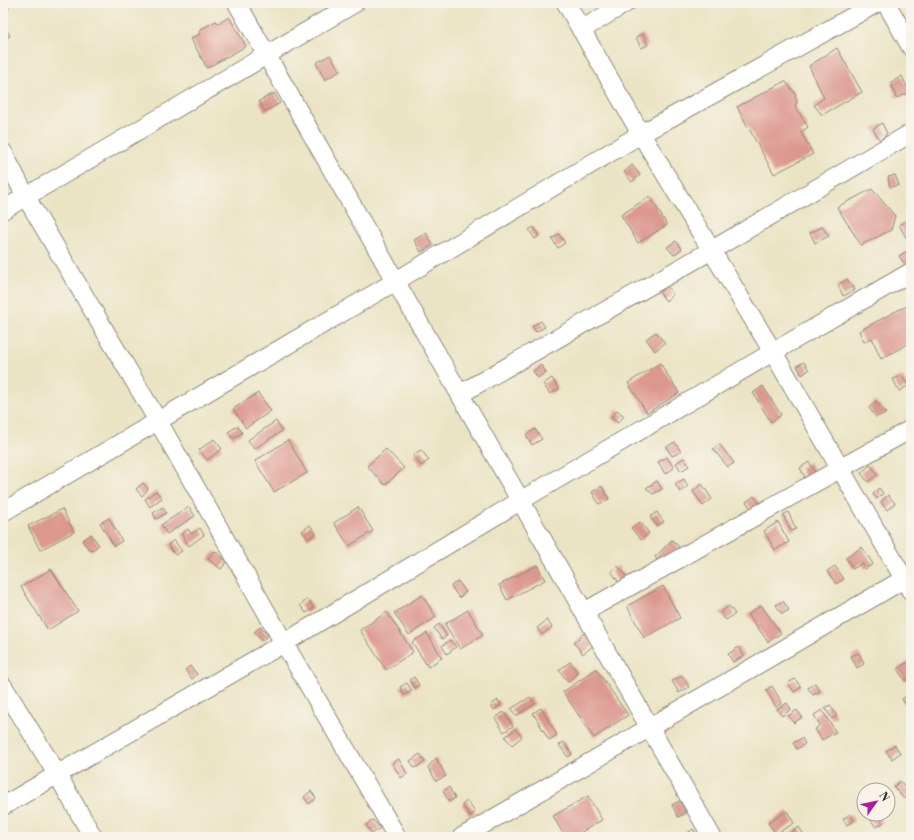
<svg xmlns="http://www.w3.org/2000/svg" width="914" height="840" viewBox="0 0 914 840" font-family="'Libre Bodoni',serif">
	<rect width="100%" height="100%" fill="#f7f3e8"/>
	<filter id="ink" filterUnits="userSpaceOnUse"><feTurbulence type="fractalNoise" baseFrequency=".025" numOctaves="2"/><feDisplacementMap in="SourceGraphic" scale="8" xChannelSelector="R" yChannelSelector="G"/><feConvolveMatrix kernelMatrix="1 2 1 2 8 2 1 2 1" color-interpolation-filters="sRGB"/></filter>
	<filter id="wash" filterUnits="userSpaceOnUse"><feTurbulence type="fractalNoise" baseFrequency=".012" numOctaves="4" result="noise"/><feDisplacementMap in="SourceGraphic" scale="16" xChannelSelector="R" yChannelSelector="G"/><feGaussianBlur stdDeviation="0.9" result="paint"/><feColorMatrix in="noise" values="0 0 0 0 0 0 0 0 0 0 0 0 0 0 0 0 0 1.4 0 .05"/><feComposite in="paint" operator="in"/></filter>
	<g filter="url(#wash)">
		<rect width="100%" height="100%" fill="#ebe4c4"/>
		<g id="blocks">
			<!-- building -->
			<path fill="#dc978e" d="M3 3H13L8 6 9 9 3 12Z
				M229 17 246 46 207 68 191 39 200 34 199 32 201 29 216 21 219 24 221 22Z
				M3 23 10 36 3 40Z
				M643 34 648 45 641 48 636 37Z
				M837 48 862 92 822 115 814 105 824 98 809 66Z
				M330 55 340 71 325 80 316 63Z
				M902 76 910 93 896 98 891 83Z
				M785 81 795 93 797 103 795 106 808 127 801 132 813 154 774 174 737 107Z
				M274 93 280 103 265 112 259 101Z
				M882 123 887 134 880 140 873 129Z
				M632 165 640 175 632 182 624 172Z
				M895 175 899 185 890 187 888 177Z
				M872 189 895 216 891 230 861 245 837 207Z
				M650 196 667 225 638 243 621 215Z
				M909 219 911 223V236L907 239 899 225Z
				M534 227 539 236 535 239 529 230Z
				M822 227 829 236 815 243 810 233Z
				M426 233 433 245 421 252 414 240Z
				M559 234 565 243 558 248 552 239Z
				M676 241 682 249 674 255 667 247Z
				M910 245H911V260L904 263 899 256 909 250Z
				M847 279 855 290 843 296 838 285Z
				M667 286 673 294 666 301 659 292Z
				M910 305 911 306V342L881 359 872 338 864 342 859 331 898 310Z
				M541 321 545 327 536 332 532 326Z
				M656 332 665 343 655 351 646 339Z
				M804 362 809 370 802 375 797 366Z
				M660 363 679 393 647 413 628 383Z
				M541 365 546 372 538 378 533 371Z
				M902 376 908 386 899 391 893 379Z
				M552 378 559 389 550 394 543 384Z
				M763 386 781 415 771 422 753 393Z
				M258 393 271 411 246 428 233 409Z
				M875 401 887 413 876 417 869 408Z
				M617 410 624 416 618 423 611 418Z
				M276 421 282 431 254 449 248 440Z
				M238 426 242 433 233 439 228 432Z
				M535 429 542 439 532 445 526 435Z
				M214 439 222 449 207 460 199 450Z
				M288 440 307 473 274 492 255 461Z
				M675 442 681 452 672 456 666 447Z
				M719 444 734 463 728 467 713 449Z
				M386 449 404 468 385 485 367 466Z
				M421 450 429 460 421 466 413 455Z
				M667 457 674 468 665 474 658 462Z
				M684 458 689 466 681 471 676 463Z
				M809 462 816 473 806 479 800 468Z
				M870 465 878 474 868 482 861 473Z
				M684 479 688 486 680 492 675 484Z
				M657 481 662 489 653 494 646 488Z
				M143 483 148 489 142 496 136 489Z
				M702 484 712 499 703 506 693 491Z
				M602 486 609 499 599 504 592 492Z
				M879 488 883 493 877 499 873 494Z
				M156 491 162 498 150 507 145 499Z
				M888 495 895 503 887 510 881 502Z
				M754 496 761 505 753 511 746 502Z
				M163 507 166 513 156 519 153 513Z
				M189 507 195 516 167 534 161 525Z
				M358 507 373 531 349 546 334 523Z
				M62 509 74 532 40 550 28 526Z
				M657 512 664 522 657 526 650 517Z
				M788 512 796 529 791 531 783 515Z
				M109 518 122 541 114 546 100 523Z
				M640 522 649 533 641 540 631 528Z
				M778 522 789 542 775 550 764 531Z
				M310 525 316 533 308 539 302 531Z
				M200 528 204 535 189 546 181 534 188 529 191 534Z
				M91 534 99 545 91 551 82 541Z
				M174 540 182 551 175 555 168 545Z
				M672 540 679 547 661 564 655 557Z
				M862 547 873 564 865 569 862 563 853 569 846 558Z
				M215 551 227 561 221 569 208 559Z
				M537 565 545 580 507 600 499 585Z
				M618 566 628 579 620 584 611 571Z
				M835 566 844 579 836 584 827 571Z
				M51 569 78 611 48 630 21 587Z
				M458 581 466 592 459 598 451 586Z
				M663 586 680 618 644 638 627 606Z
				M422 595 436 617 409 635 394 613Z
				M308 599 314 608 306 613 300 605Z
				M783 601 789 610 782 614 776 605Z
				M761 605 781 633 768 642 748 614Z
				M729 606 735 614 726 620 720 613Z
				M468 610 483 635 460 649 445 624Z
				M387 612 413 652 386 670 360 630Z
				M547 620 552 627 542 635 537 628Z
				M439 624 447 636 442 639 434 628Z
				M260 627 268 635 262 641 254 632Z
				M427 633 442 658 428 667 412 642Z
				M584 633 594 645 583 654 574 643Z
				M450 640 456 647 447 654 442 646Z
				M739 647 744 656 733 662 728 654Z
				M859 653 864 664 857 668 851 656Z
				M911 660V677L905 681 897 669Z
				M570 662 578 673 568 682 559 670Z
				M190 666 197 674 192 679 185 670Z
				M596 669 628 715 594 738 563 692Z
				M682 676 689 687 679 693 672 681Z
				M414 677 419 685 415 688 410 680Z
				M795 679 801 687 794 692 788 683Z
				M407 683 412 691 404 695 400 687Z
				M815 683 820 691 813 695 808 688Z
				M772 686 782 703 776 707 766 690Z
				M909 694 911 698V713L902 699Z
				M530 697 535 704 516 716 511 709Z
				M498 700 501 705 494 710 491 705Z
				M787 703 791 709 782 716 777 709Z
				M830 705 837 716 832 719 825 708Z
				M541 708 557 735 549 740 533 713Z
				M797 710 802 717 794 723 788 716Z
				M822 710 836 732 822 740 815 729 820 725 814 715Z
				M504 712 513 726 504 732 495 718Z
				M515 729 522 737 512 745 505 737Z
				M802 738 805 744 797 749 793 743Z
				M564 742 572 754 568 757 559 745Z
				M895 745 900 753 892 759 886 751Z
				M420 754 425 762 415 768 410 761Z
				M436 758 446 776 436 781 428 767Z
				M399 759 407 774 401 778 392 763Z
				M900 781 911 793 904 799 894 787Z
				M449 787 455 798 449 802 443 791Z
				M311 791 316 798 309 804 304 797Z
				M588 796 602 820 573 837H565L553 816Z
				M467 801 475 812 470 816 462 805Z
				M679 801 686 813 678 817 672 805Z
				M787 811 794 823 776 834 768 823Z
				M850 814 854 821 847 825 843 819Z
				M877 814 883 823 876 827 870 819Z
				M373 820 380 828 372 834 366 825Z
				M799 827 805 837H784Z
				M693 829 698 837H688L686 834Z"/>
		</g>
	</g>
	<g filter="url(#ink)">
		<use href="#blocks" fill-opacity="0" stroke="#8b8878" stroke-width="1"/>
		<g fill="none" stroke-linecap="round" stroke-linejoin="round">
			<!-- minor casing -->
			<g stroke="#8b8878" stroke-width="20">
				<path id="minor" d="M237 3 712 837
					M566 3 641 134 773 352 911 591
					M886 3 911 47
					M581 30 626 3
					M3 152 26 197 158 421 284 643 397 837
					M3 210 355 3
					M460 394 712 250 911 133
					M3 512 396 281 641 134 877 3
					M584 612 911 429
					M3 686 57 774 93 837
					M3 806 284 643 520 501 773 352 911 272
					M462 837 911 575"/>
			</g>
			<!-- minor -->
			<use href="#minor" stroke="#fff" stroke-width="18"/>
		</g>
	</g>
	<!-- margin -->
	<rect width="914" height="840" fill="none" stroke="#f7f3e8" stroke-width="16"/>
	<!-- north arrow -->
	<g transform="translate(876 802) rotate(57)"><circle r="19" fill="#f7f3e8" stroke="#a5a39c"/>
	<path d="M0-3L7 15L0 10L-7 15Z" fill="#b5179e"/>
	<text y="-6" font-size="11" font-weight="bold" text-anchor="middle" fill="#2b2b2b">N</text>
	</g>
</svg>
